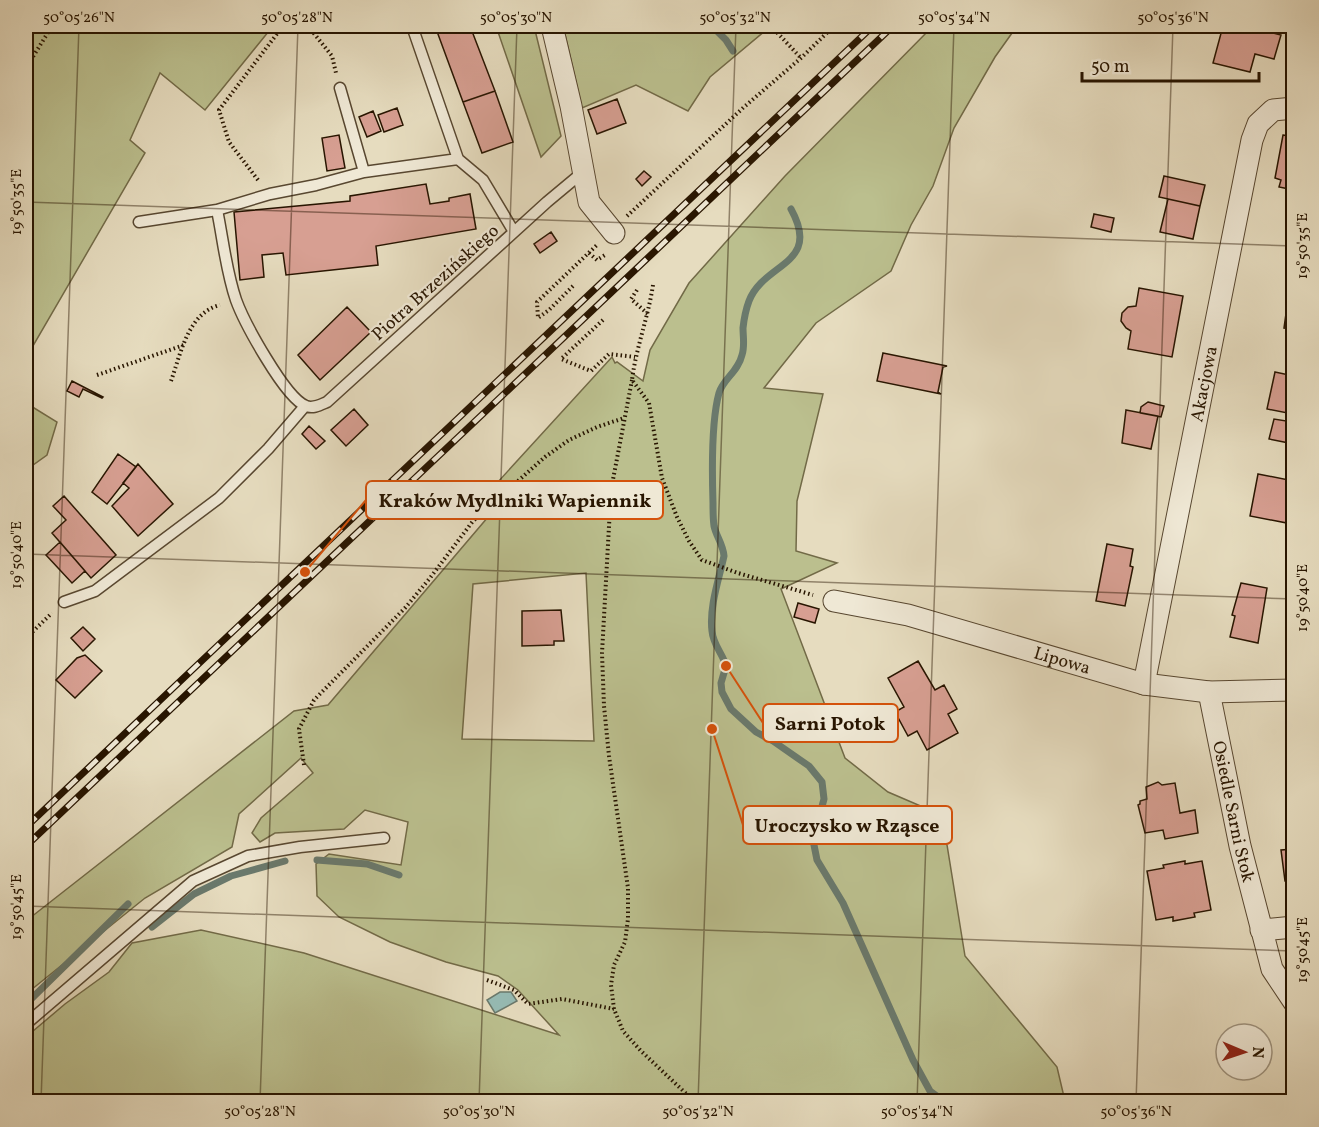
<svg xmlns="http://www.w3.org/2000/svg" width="1319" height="1127" viewBox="0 0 1319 1127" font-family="Vollkorn,serif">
	<rect width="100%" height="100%" fill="#e6dcbf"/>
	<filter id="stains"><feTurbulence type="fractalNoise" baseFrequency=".00333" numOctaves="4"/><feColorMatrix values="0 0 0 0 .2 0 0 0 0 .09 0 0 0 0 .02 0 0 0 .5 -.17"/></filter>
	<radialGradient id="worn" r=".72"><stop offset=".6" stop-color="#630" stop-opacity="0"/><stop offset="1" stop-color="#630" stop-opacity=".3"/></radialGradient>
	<!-- green -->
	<path fill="#bbbf8e" stroke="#726a47" stroke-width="1.5" fill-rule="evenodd" d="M26 26H273L205 110 160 73 130 140 145 153 26 358Z
		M496 26H534L561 136 541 157Z
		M563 26H771L710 77 688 111 636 85 582 108Z
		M933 26H1017L995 57 954 128 933 186 911 225 891 271 816 323 764 388 823 394 797 501 796 551 837 563 781 589 845 758 888 792 930 810 933 833 947 845 965 956 1057 1067 1065 1101H26V1037L65 1004 109 972 132 943 201 930 304 953 559 1035 518 990 498 976 446 962 390 942 339 917 317 896 316 864 329 854 401 865 408 822 365 810 344 829 275 833 260 842 252 833 261 818 313 773 301 758 239 814 232 847 145 898 26 994V921L294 711 328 705 488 517 476 506 612 357 615 363 617 362 643 381 650 350 689 283 785 176ZM586 573 594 741 462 739 473 584Z
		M26 403 57 422 47 455 26 470Z"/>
	<!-- water -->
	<path fill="#96bbb4" stroke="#6a796c" stroke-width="1.5" d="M500 992H511L517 1001 495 1013 487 1000Z"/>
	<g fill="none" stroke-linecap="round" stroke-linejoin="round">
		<!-- stream -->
		<path stroke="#6a796c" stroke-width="7" d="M712 26 726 40 733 51
			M791 209C822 265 764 262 749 301 746 309 744 319 743 328 743 337 745 346 742 355 738 372 723 379 719 393 711 422 712 472 713 503 713 510 713 519 714 526 716 536 723 544 724 556 719 579 709 607 712 631 713 645 723 654 726 666L721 683 722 692 731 709 756 732 773 741 809 766 822 782 824 799 813 840 817 860 843 903 913 1060 930 1091 945 1102
			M317 860 367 864 399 875
			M152 927 194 894 231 876 285 861
			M26 1004 128 904"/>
	</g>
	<!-- building -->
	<path fill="#d79f92" stroke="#281500" stroke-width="1.5" d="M435 26H470L495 91 463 102Z
		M1223 26H1245L1281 35 1274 59 1255 54 1250 72 1213 63Z
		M495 91 513 142 482 153 463 102Z
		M617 99 626 123 597 134 588 110Z
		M397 108 403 125 384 132 378 115Z
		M373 111 381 131 367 137 359 117Z
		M339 135 345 168 327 171 322 138Z
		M1283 135 1294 137V190L1279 187 1281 180 1275 178Z
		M644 171 651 177 642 186 636 179Z
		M1164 176 1205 185 1200 206 1159 197Z
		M426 184 430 204 449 201V198L470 194 476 229 376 246 378 265 286 275 283 253 262 255 264 277 240 280 234 212 350 201V196Z
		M1168 199 1200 206 1193 239 1160 232Z
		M1094 214 1114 218 1111 232 1091 227Z
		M551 232 557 241 540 253 534 244Z
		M1139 288 1183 296 1172 357 1128 349 1131 331 1126 328 1121 321 1122 313 1128 307 1136 306Z
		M1289 292H1294V329L1284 328Z
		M347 307 371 332 320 380 298 355Z
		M883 353 947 366 943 367 938 392 941 394 877 381Z
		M1275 372 1294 376V444L1269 439 1274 419 1286 421 1288 413 1267 409Z
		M72 381 103 397 102 398 83 389 79 397 67 391Z
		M1148 402 1164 406 1161 417 1140 413 1141 407Z
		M354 409 368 425 346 446 331 430Z
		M1126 410 1158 416 1151 449 1122 443Z
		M309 426 325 441 316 449 302 434Z
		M118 454 136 467 107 504 92 492Z
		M138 464 173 504 138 536 112 506 129 488 123 483Z
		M1258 474 1294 481 1287 523 1250 516Z
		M64 496 116 555 91 578 52 533 66 520 53 506Z
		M60 542 85 571 72 583 46 555Z
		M1107 544 1133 549 1130 566 1133 567 1125 606 1096 601Z
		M1241 583 1267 588 1258 643 1230 637 1235 616 1232 615Z
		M798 603 819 609 815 623 794 617Z
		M561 610 564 641H554V645L522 646V611Z
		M83 627 95 639 83 651 71 638Z
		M85 655 102 671 75 698 56 680 77 658Z
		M918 661 935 690 944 685 957 709 948 714 958 733 927 750 917 731 908 736 895 712 904 707 888 678Z
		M1158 782 1162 785 1175 783 1180 813 1195 810 1198 833 1165 839 1163 830 1145 833 1138 805 1140 804V801L1147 799 1146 787Z
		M1294 849V880L1285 881 1281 850Z
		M1185 861V864L1202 861 1211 910 1194 913 1195 917 1173 921V917L1156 920 1147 871 1164 868 1163 865Z"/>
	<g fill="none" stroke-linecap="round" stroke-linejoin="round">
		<!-- service casing -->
		<g stroke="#584730" stroke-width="13">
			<path id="service" d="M412 26 458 159
				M340 88 364 172
				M139 222 217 210
				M514 232 483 180 458 159 364 172 316 185 270 194 217 210C223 239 226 271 236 300 244 322 285 398 306 406 313 409 320 405 327 402L547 202 583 172
				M64 602 95 591 219 498 268 449 305 406
				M26 1024 193 881 248 856 300 847 384 838"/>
		</g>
		<!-- minor casing -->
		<g stroke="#584730" stroke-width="23">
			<g id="minor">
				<path d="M552 26 571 106 589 202 614 233"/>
				<path id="s1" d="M834 601 908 615 1144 684 1209 692 1294 690"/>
				<path id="s2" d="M1144 684 1252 140 1258 124 1273 110 1294 108"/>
				<path id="s3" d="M1209 692 1240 846 1272 969 1294 1002"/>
				<path d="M1261 930 1294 927"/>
			</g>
		</g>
		<!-- path -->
		<path stroke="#281500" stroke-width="4" stroke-dasharray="1.5 3" stroke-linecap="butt" d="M308 26 332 56 336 73
			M771 26 801 58
			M26 68 52 26
			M258 180 229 142 219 110 283 26
			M627 216 744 107 801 58 834 26
			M589 253 597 260 605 255
			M653 285C648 318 636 348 632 380L649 403 662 478 677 517 689 541 702 560 738 573 813 595
			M573 286 549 310 538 318 537 302 598 244
			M637 290 631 299 648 314
			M603 320 561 359 591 371 609 354 635 357
			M97 375 184 345
			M632 380 611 490 602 653 604 706 609 756 628 888V919L625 942 614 965 611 985 614 1009 623 1031 641 1051 695 1102
			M171 381C181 353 188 313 220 305
			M26 638 52 613
			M304 765 299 729 314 700 405 608 430 578 473 521 545 457 569 440 597 427 624 418
			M26 804 32 796
			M487 980 514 990 528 1004 562 999 614 1009"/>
		<!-- service -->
		<use href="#service" stroke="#efe8d5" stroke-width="10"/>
		<!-- minor -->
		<use href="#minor" stroke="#efe8d5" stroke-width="21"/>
		<!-- rail casing -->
		<g stroke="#281500" stroke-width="7">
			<path id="rail" d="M26 827 873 26
				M26 846 893 26"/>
		</g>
		<!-- rail -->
		<use href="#rail" stroke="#efe8d5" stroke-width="4.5" stroke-dasharray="14" stroke-linecap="butt"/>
	</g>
	<!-- ticks -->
	<path fill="none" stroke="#281500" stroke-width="1.5" stroke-opacity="0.45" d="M26 202 1294 246M26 554 1294 599M26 906 1294 951M41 1102 79 26M260 1102 298 26M479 1102 517 26M698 1102 736 26M917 1102 954 26M1136 1102 1173 26"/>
	<g text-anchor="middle" stroke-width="4.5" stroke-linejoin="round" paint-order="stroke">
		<!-- street labels -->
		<g font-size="18" fill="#281500" stroke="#efe8d5">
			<text transform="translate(435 282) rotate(-42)" y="6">Piotra Brzezińskiego</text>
			<text dy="6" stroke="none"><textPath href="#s2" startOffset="306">Akacjowa</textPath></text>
			<text dy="6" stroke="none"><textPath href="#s1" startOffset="236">Lipowa</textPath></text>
			<text dy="6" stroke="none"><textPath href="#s3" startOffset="122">Osiedle Sarni Stok</textPath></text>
		</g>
	</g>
	<!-- callouts -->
	<path fill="none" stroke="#d5520b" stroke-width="2" d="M305 572L366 500M726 666L763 723M712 729L743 825"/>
	<g fill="#d5520b" stroke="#efe8d5" stroke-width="2">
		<circle cx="305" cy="572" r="6"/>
		<circle cx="726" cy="666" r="6"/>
		<circle cx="712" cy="729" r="6"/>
	</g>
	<g fill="#efe8d5" stroke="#d5520b" stroke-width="2">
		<rect x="366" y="481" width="297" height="38" rx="6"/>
		<rect x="763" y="704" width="135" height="38" rx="6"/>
		<rect x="743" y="806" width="209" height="38" rx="6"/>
	</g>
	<g font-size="20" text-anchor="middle" font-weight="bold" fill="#281500">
		<text x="515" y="507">Kraków Mydlniki Wapiennik</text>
		<text x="830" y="730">Sarni Potok</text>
		<text x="847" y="832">Uroczysko w Rząsce</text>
	</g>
	<!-- margin -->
	<rect width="1319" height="1127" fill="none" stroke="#e6dcbf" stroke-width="66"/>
	<!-- north arrow -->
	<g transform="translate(1244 1052) rotate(92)"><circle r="28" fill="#efe8d5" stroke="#9f9480" stroke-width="1.5"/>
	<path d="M0-4.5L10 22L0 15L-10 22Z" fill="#8f2418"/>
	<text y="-9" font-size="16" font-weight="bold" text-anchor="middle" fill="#281500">N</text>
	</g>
	<!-- scale -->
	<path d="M1082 72v9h177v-9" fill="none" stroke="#281500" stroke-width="3"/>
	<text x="1091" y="72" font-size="18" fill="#281500" stroke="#efe8d5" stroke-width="4.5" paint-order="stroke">50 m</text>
	<rect x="33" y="33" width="1253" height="1061" fill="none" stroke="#281500" stroke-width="2"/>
	<g font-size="15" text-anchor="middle" fill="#281500">
		<text x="79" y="22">50°05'26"N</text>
		<text x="297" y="22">50°05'28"N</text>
		<text x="516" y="22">50°05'30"N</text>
		<text x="735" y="22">50°05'32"N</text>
		<text x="954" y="22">50°05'34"N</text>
		<text x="1173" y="22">50°05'36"N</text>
		<text transform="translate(16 202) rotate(-90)" y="5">19°50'35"E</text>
		<text transform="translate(1302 246) rotate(-90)" y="5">19°50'35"E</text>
		<text transform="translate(16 555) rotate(-90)" y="5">19°50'40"E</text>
		<text transform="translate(1302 598) rotate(-90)" y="5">19°50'40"E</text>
		<text transform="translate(16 907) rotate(-90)" y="5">19°50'45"E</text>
		<text transform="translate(1302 950) rotate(-90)" y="5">19°50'45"E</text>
		<text x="260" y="1116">50°05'28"N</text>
		<text x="479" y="1116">50°05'30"N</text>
		<text x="698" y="1116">50°05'32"N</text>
		<text x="917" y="1116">50°05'34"N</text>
		<text x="1136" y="1116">50°05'36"N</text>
	</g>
	<rect width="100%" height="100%" filter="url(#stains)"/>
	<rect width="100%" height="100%" fill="url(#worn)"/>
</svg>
